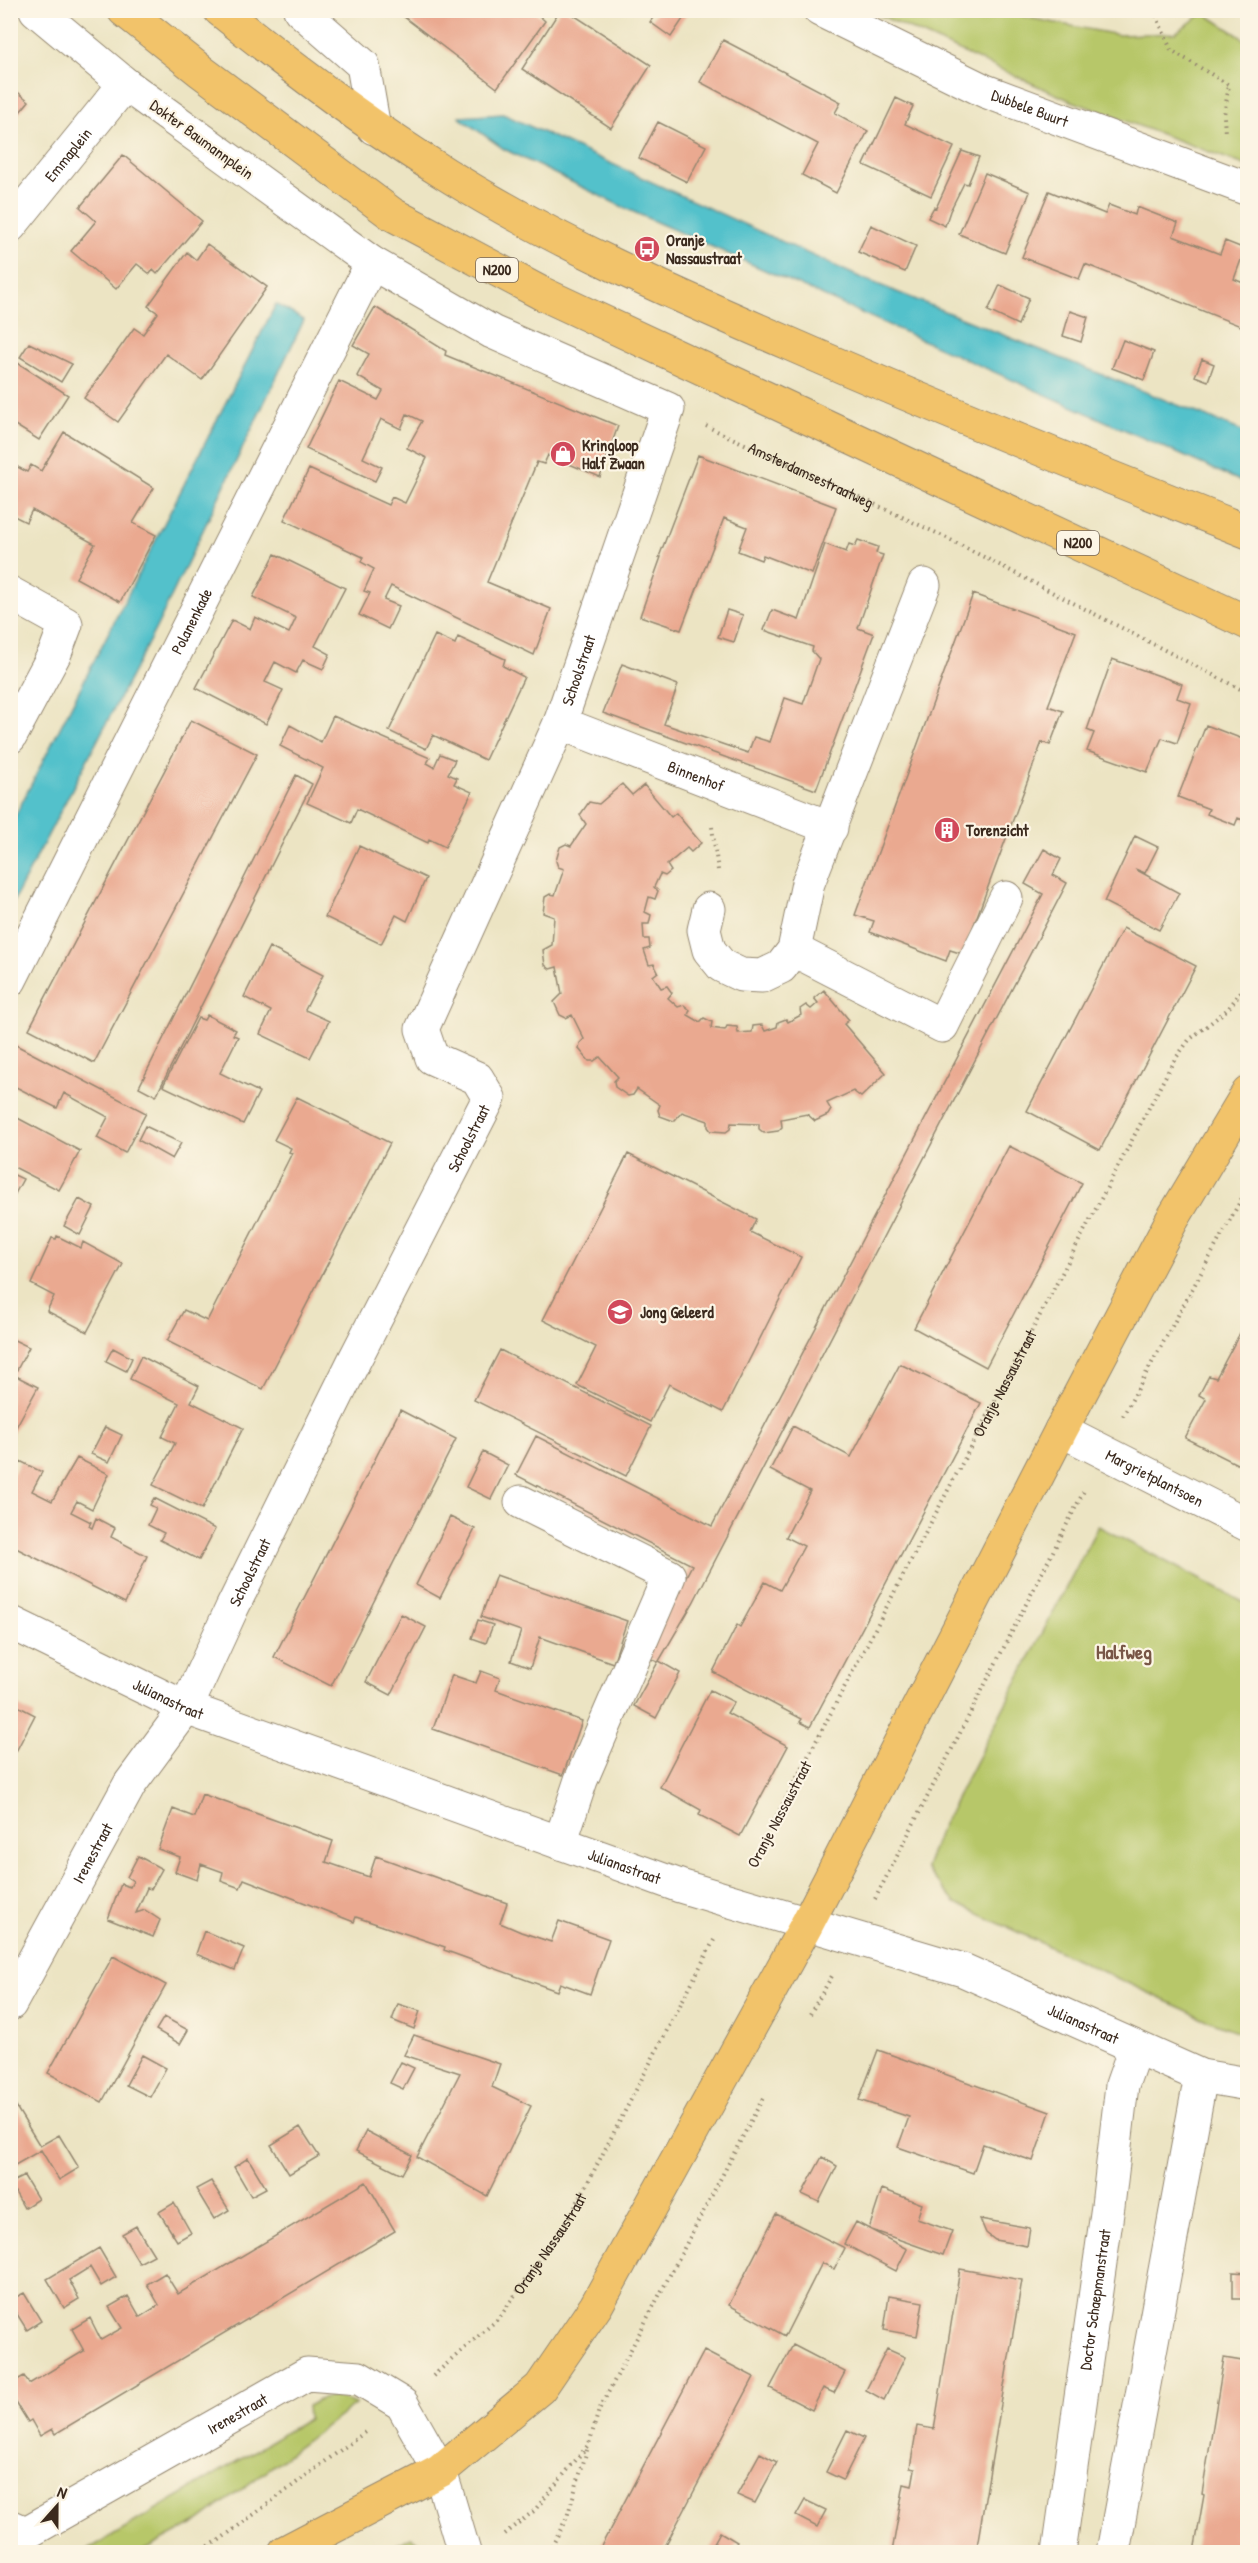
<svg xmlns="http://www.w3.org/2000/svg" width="1258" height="2563" viewBox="0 0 1258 2563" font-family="'Patrick Hand',sans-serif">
	<rect width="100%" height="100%" fill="#fcf5e5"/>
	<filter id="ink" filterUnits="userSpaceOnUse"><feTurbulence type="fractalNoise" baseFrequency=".0167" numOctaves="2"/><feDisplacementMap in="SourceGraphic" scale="12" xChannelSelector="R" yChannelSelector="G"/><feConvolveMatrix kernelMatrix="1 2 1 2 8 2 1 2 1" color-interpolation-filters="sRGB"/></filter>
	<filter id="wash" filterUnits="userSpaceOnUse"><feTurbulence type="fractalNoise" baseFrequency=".008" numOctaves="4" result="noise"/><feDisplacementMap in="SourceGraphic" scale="24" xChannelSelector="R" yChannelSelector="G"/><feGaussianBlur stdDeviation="1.35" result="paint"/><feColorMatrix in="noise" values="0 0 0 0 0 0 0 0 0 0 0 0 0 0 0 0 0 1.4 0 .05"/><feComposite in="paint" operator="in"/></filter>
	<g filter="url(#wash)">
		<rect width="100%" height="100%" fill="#ece4c3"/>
		<!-- green -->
		<path fill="#b7c769" stroke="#797844" stroke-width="1.5" d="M870 11H1007L1029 18 1119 35 1175 33 1204 13 1247 41V166L1069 100Z
			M1098 1526 1247 1604V2035L1205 2019 955 1903 926 1868 938 1834Z
			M335 2397 356 2404 199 2521 141 2552H84L308 2419 307 2406 321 2399Z
			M411 2537 435 2552H381Z"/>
		<!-- water -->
		<path fill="#53c1cb" stroke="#477674" stroke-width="1.5" d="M503 114 857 276 1247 433V484L627 209 504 149 459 117Z
			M276 304 304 320 156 628 11 906V824Z"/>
		<g id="blocks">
			<!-- building -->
			<path fill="#eaa990" d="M395 10H533L545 21 497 88Z
				M560 10H566L651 65 611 128 522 69Z
				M658 10H689L671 37 650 22Z
				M723 40 841 102 835 113 868 131 836 193 802 175 818 144 700 82Z
				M10 86 29 101 10 124Z
				M896 98 913 106 905 124 954 147 931 196 864 165Z
				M658 122 706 146 687 182 639 158Z
				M962 151 979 157 968 184 964 183 950 211 945 226 928 218 934 207 936 208Z
				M123 155 202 221 157 274 153 270 150 274 137 264 116 289 71 251 96 221 80 207Z
				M985 173 1030 192 1005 253 959 234Z
				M1049 191 1105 214 1109 205 1135 215 1137 207 1178 223 1173 236 1220 254 1225 241 1245 249 1234 279 1248 285V329L1085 264 1079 279 1022 257Z
				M871 225 916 246 905 272 858 252Z
				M207 244 267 287 202 380 166 354 118 422 84 398 134 328 143 334 158 313 148 306 187 252 196 260Z
				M1000 285 1029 298 1018 325 988 311Z
				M375 307 446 351 445 355 618 426 600 477 548 455 544 464 537 462 487 582 551 609 534 655 391 586 384 600 399 606 388 629 359 615 370 593 364 591 374 569 361 562 363 557 284 520 309 469 388 505 392 497 405 503 427 458 407 448 422 421 407 414 401 429 381 419 363 458 382 467 375 481 306 449 339 381 378 400 383 391 357 376 369 354 353 345Z
				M1070 311 1088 317 1081 342 1063 336Z
				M1123 340 1154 352 1144 380 1112 368Z
				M29 343 72 364 61 382 20 357Z
				M10 358 68 395 39 440 10 422Z
				M1202 359 1214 364 1208 381 1195 376Z
				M64 432 154 488 133 523 156 535 120 602 76 578 95 544 32 510 26 522 10 514V463L27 472 31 465 41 471Z
				M698 455 836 507 812 574 763 555 761 560 738 551 747 527 724 518 681 630 640 616 661 557H659Z
				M858 540 878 547 876 553 883 555 858 628 874 634 816 790 603 713 622 664 678 685 664 724 748 753 754 737 770 742 785 698 803 704 819 659 812 651 813 647 764 630 772 610 799 620 825 544 846 552 849 544 855 546Z
				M275 554 345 588 315 646 330 654 323 669 303 660 296 673 275 662 265 682 283 690 266 724 196 688 232 620 250 629 255 617 289 633 296 618 253 597Z
				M973 594 1076 632 1048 706 1063 711 1050 745 1042 742 963 954 950 950 946 961 870 932 874 921 855 915Z
				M727 610 743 615 734 642 718 637Z
				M435 635 455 644 458 637 505 659 503 666 524 677 485 760 433 735 426 749 389 731Z
				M1112 659 1182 684 1177 698 1191 703 1177 743 1162 738 1147 772 1087 751 1094 733 1087 730Z
				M333 716 430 758 427 763 434 767 440 754 455 760 448 774 457 778 454 784 472 792 445 847 429 839 428 843 357 809 351 823 307 803 323 768 280 746 290 725 321 742Z
				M191 720 257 754 94 1063 29 1029Z
				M1206 725 1248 741V822L1238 818 1235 825 1207 814 1209 809 1178 797Z
				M296 775 312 784 156 1096 139 1087Z
				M622 784 632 795 644 785 671 817 676 813 701 843 691 852 687 848 667 865 671 871 665 876 660 874 654 887 658 891 655 899 649 897 645 912 651 915 649 924H643L644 939H649L650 948 644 950 649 965 654 964 658 972 653 976 661 988 667 986 672 993 668 998 678 1007 684 1005 690 1010 688 1015 700 1022 704 1018 712 1022 711 1028 725 1030 727 1026 737 1027 738 1033 752 1032 753 1026 762 1025 765 1031 777 1027 778 1022 786 1019 788 1022 801 1015 800 1009 806 1005 811 1009 818 1003 814 998 824 990 849 1020 844 1024 886 1073 861 1097 853 1091 827 1103 831 1110 828 1115 815 1121 807 1114 781 1119 782 1127 778 1131 764 1133 759 1129V1124L731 1123 730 1129 726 1132 711 1131 708 1127V1121L682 1112 674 1121 660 1116 658 1110 660 1105 637 1089 633 1095 628 1096 615 1087 614 1081 618 1077 600 1057 594 1061H589L579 1049 580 1043 584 1039 572 1015 566 1018 560 1015 554 1002 562 994 557 967 550 969 545 965 543 950 552 945 554 917 543 913 545 897 550 894 555 895 564 869 558 867 556 861 560 847 566 844 571 846 586 824 580 815 589 802 599 804Z
				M1135 836 1158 847 1145 873 1135 869 1179 893 1159 930 1104 902Z
				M359 846 426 878 407 921 396 915 381 944 325 917Z
				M1044 849 1061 859 1053 875 1067 883 693 1603 659 1661 680 1673 656 1718 634 1706 658 1662 644 1656 692 1565 516 1475 536 1436 712 1526 1043 894 1025 884Z
				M1123 928 1196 966 1100 1150 1027 1111Z
				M269 947 323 975 305 1010 329 1021 310 1058 260 1034 271 1011 244 997Z
				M207 1015 236 1030 233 1035 238 1037 220 1073 259 1092 243 1124 163 1086 198 1018 204 1020Z
				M12 1043 146 1113 125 1153 97 1138 108 1117 64 1093 57 1108 10 1084Z
				M297 1097 390 1143 263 1389 167 1341 184 1310 207 1321 292 1153 289 1152 291 1148 274 1140Z
				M10 1114 80 1151 59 1190 10 1165Z
				M145 1126 181 1143 172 1159 138 1140Z
				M1009 1146 1082 1183 986 1367 914 1328Z
				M628 1154 756 1219 750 1232 801 1257 723 1412 669 1384 650 1422 577 1385 596 1347 543 1320Z
				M10 1173 23 1179 10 1203Z
				M79 1199 94 1207 80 1235 64 1226Z
				M57 1236 81 1248 83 1242 123 1264 87 1332 47 1311 54 1296 31 1284 52 1238 56 1239Z
				M1248 1318V1464L1245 1468 1185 1438 1206 1399 1199 1395 1209 1376 1216 1378Z
				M10 1338 29 1347 10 1383Z
				M113 1348 132 1358 126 1371 106 1361Z
				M500 1350 651 1426 626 1476 474 1400Z
				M141 1356 199 1386 191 1402 243 1428 202 1509 153 1485 175 1443 162 1437 179 1403 130 1379Z
				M900 1364 981 1403 810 1727 800 1722 802 1719 713 1672 737 1625 740 1627 765 1582 780 1590 804 1546 786 1537 810 1491 770 1470 793 1426 851 1457Z
				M16 1376 38 1387 10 1438V1386Z
				M400 1410 456 1439 331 1686 274 1657Z
				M105 1427 122 1435 109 1462 91 1454Z
				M483 1452 508 1465 491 1499 466 1487Z
				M77 1458 109 1474 92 1509 77 1501 71 1512 91 1522 89 1526 92 1528 96 1518 115 1528 111 1537 147 1556 125 1603 10 1545V1480L20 1461 42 1472 32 1491 52 1501Z
				M154 1498 215 1529 199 1560 160 1540 164 1533 148 1525 156 1508 150 1505Z
				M450 1517 475 1529 440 1598 416 1585Z
				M496 1575 627 1621 613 1663 540 1637 530 1668 511 1661 521 1631 481 1617Z
				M401 1614 426 1627 391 1695 366 1682Z
				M478 1620 493 1625 486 1643 472 1638Z
				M481 1671 500 1678 496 1690 582 1721 563 1775 433 1729 452 1675 476 1683Z
				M710 1690 734 1702 727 1713 788 1746 740 1836 699 1815 701 1810 660 1787Z
				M10 1702 35 1715 10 1763Z
				M202 1794 333 1841 326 1862 369 1877 376 1856 507 1903 500 1923 521 1932 551 1942 559 1921 609 1939 590 1994 560 1983 557 1991 444 1950 445 1947 442 1946 356 1917 354 1922 244 1879 240 1888 221 1881 223 1872 201 1864 197 1880 175 1872 180 1857 158 1849 173 1809 194 1817Z
				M138 1856 162 1869 151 1889 147 1888 136 1913 145 1910 160 1920 153 1937 108 1919 121 1884 130 1887 133 1881 127 1877Z
				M204 1931 244 1948 235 1970 196 1954Z
				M113 1956 166 1985 102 2102 48 2073Z
				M398 2004 420 2011 414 2029 392 2020Z
				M164 2017 188 2030 180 2044 156 2030Z
				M414 2035 500 2064 492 2087 531 2106 487 2196 417 2157 460 2073 404 2055Z
				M878 2050 1050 2112 1033 2161 983 2144 973 2173 898 2147 909 2117 859 2100Z
				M142 2055 166 2068 150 2097 126 2085Z
				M401 2062 414 2068 403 2089 390 2083Z
				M10 2097 40 2146 59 2135 79 2168 59 2180 41 2150 10 2168Z
				M300 2127 319 2156 289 2174 271 2145Z
				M366 2131 412 2155 402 2174 356 2151Z
				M822 2157 837 2166 819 2202 802 2194Z
				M248 2158 266 2188 251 2196 234 2167Z
				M24 2176 38 2199 24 2208 10 2183Z
				M211 2181 229 2210 214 2219 196 2189Z
				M366 2182 395 2231 55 2434 52 2429 40 2436 31 2420 28 2422 10 2393V2384L24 2376 29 2384 84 2351 72 2329 90 2318 101 2340 122 2328 109 2307 128 2296 140 2317 159 2305 147 2284 165 2273 178 2294Z
				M882 2189 922 2204 917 2219 952 2231 943 2255 869 2229Z
				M174 2203 191 2233 177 2241 159 2212Z
				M776 2214 845 2248 834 2269 822 2263 785 2336 729 2305Z
				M980 2219 1030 2228 1027 2246 995 2240 986 2233Z
				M856 2222 907 2249 896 2271 844 2244Z
				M136 2226 154 2255 139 2263 122 2234Z
				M99 2248 116 2277 101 2286 90 2267 69 2280 79 2299 64 2308 47 2279Z
				M960 2269 1022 2280 976 2552H892L904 2484 912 2486 915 2469 910 2468 917 2426 934 2429Z
				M1233 2272 1248 2273V2299H1233Z
				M24 2293 41 2321 27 2330 10 2303V2300Z
				M889 2296 923 2302 917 2336 884 2330Z
				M793 2345 845 2372 834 2393 823 2388 812 2410 770 2388Z
				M887 2349 905 2357 884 2400 866 2390Z
				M704 2351 754 2377 672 2533 662 2552H598Z
				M1224 2358 1248 2362V2552H1194L1204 2495 1202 2494Z
				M847 2430 864 2438 843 2480 826 2472Z
				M760 2453 777 2462 755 2503 737 2495Z
				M805 2500 826 2510 817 2527 796 2516Z
				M720 2532 737 2542 731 2552H709Z"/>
		</g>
	</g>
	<g filter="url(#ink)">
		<use href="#blocks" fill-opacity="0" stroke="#948770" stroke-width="1.5"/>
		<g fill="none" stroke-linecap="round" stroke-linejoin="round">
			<!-- minor casing -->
			<g stroke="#948770" stroke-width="35">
				<g id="minor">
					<path d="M300 10 363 65 374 128"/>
					<path id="s4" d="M820 10 985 91 1248 189"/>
					<path id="s5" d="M10 226 125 84"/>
					<path d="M10 593 66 624 55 653 10 737"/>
					<path id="s6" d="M560 723 831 828"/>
					<path d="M709 909 704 930 709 950 722 966 741 975 762 976 781 967 794 950 808 883 924 585"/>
					<path d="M794 950 942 1026 1006 898"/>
					<path id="s7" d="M10 980 372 263"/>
					<path id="s8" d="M1061 1430 1248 1525"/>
					<path d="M521 1502 669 1576 581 1780 560 1843"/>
					<path id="s9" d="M10 1622 186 1708 680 1886 963 1970 1201 2076 1248 2084"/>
					<path id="s10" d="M10 2004 130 1784 186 1708 232 1608 354 1361 489 1098 477 1078 432 1058 422 1029 560 723 668 409 492 332 372 263 125 84 36 10"/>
					<path id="s11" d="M10 2526 26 2533 307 2374 359 2378 402 2404 440 2471 464 2552"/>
					<path id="s12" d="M1059 2552 1108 2206 1122 2085 1135 2048"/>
					<path d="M1113 2552 1201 2076"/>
				</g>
			</g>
			<!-- major casing -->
			<g stroke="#948770" stroke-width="35">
				<path id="major" d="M124 10 202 72 392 214 541 293 1248 623
					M220 10C293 69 367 125 446 174 555 242 672 293 790 344 941 410 1094 471 1248 532
					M285 2552 440 2471 540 2388 596 2306 807 1924 1061 1430 1172 1220 1248 1093"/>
			</g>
			<!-- path -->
			<g stroke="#948770" stroke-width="4" stroke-dasharray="1.5 4.5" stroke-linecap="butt">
				<path d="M1154 10 1171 50 1229 85 1224 115 1225 135"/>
				<path id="s1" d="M706 426 943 536 1248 693"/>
				<path d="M712 827 718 870"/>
				<path d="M1123 1416 1248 1187"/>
				<path id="s2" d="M752 1863 1173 1062 1189 1040 1228 1009 1248 982"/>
				<path d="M875 1899 1085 1489"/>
				<path d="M810 2014 832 1976"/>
				<path id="s3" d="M433 2376 499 2318 573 2211 714 1940"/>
				<path d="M504 2534 534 2511 589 2444 599 2410 764 2096"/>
				<path d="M198 2552 218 2541 365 2432"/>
				<path d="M549 2552 567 2517 588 2447"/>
			</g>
			<!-- minor -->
			<use href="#minor" stroke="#fff" stroke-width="33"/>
			<!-- major -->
			<use href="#major" stroke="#f2c36a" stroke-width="33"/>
		</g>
	</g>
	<!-- icons -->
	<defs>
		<g id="bus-disc" transform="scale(1.35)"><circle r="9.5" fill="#d1495b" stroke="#fcf5e5"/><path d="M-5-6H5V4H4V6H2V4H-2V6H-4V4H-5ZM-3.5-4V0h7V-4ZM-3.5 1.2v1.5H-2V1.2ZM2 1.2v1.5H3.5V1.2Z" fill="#fff"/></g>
		<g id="shop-disc" transform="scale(1.35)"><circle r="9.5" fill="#d1495b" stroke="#fcf5e5"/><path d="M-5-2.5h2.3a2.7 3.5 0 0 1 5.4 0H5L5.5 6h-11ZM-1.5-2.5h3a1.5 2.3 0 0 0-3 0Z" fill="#fff"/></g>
		<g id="building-disc" transform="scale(1.35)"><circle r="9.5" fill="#d1495b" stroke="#fcf5e5"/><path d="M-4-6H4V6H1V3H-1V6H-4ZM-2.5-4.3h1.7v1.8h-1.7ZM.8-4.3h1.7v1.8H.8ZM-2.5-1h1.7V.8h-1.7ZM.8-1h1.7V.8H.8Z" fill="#fff"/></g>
		<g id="school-disc" transform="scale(1.35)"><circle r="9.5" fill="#d1495b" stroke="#fcf5e5"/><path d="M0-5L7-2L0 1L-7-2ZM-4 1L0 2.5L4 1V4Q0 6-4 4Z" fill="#fff"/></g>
	</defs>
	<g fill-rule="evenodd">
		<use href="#bus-disc" x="647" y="249"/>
		<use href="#shop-disc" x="563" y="454"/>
		<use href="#building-disc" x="947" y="830"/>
		<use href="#school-disc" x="620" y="1312"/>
	</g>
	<g text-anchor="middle" stroke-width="4.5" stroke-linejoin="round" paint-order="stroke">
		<!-- shield labels -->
		<g fill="#fcf5e5" stroke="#75675a" stroke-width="1.5">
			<rect x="476" y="258" width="42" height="24" rx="4.5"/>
			<rect x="1057" y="531" width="42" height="24" rx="4.5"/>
		</g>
		<g font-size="15" font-weight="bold" fill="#3b2a1e">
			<text x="497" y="275">N200</text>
			<text x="1078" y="548">N200</text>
		</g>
		<!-- street labels -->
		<g font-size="16" fill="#3b2a1e" stroke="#fcf5e5">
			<text dy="6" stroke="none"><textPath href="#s4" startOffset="232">Dubbele Buurt</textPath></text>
			<text transform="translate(202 139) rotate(36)" y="6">Dokter Baumannplein</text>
			<text dy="6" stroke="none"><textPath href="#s5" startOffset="92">Emmaplein</textPath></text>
			<text dy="6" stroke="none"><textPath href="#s1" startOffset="116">Amsterdamsestraatweg</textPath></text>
			<text dy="6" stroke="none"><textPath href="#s7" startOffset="402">Polanenkade</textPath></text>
			<text dy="6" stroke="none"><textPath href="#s10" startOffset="1521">Schoolstraat</textPath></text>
			<text dy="6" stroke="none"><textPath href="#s6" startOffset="146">Binnenhof</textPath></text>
			<text dy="6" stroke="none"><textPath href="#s10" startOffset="981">Schoolstraat</textPath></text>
			<text dy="6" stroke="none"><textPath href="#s2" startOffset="542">Oranje Nassaustraat</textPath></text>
			<text dy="6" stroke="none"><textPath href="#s8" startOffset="105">Margrietplantsoen</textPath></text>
			<text dy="6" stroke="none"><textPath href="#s10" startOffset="495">Schoolstraat</textPath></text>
			<text dy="6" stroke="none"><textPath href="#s9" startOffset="176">Julianastraat</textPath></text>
			<text transform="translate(779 1814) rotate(-62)" y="6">Oranje Nassaustraat</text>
			<text dy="6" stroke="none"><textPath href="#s10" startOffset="172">Irenestraat</textPath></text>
			<text dy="6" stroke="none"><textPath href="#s9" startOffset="662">Julianastraat</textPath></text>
			<text dy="6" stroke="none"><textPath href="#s9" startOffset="1148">Julianastraat</textPath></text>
			<text dy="6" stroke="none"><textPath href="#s3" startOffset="178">Oranje Nassaustraat</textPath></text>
			<text dy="6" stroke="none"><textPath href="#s12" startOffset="255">Doctor Schaepmanstraat</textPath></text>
			<text dy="6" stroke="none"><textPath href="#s11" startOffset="260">Irenestraat</textPath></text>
		</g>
		<!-- poi labels -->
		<g font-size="16" font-weight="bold" fill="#3b2a1e" stroke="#fcf5e5" text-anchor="start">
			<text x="666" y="246">Oranje<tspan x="666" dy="18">Nassaustraat</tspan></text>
			<text x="582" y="451">Kringloop<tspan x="582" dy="18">Half Zwaan</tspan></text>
			<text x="966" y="836">Torenzicht</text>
			<text x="640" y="1318">Jong Geleerd</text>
		</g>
		<!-- quarter labels -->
		<g font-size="20" font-weight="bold" fill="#785646" stroke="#fcf5e5">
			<text x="1124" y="1659">Halfweg</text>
		</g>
	</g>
	<!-- margin -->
	<rect width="1258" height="2563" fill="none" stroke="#fcf5e5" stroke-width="36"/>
	<!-- north arrow -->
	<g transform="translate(57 2506) rotate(21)" stroke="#fcf5e5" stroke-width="4.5" paint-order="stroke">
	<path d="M0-4.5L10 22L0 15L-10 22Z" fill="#3b2a1e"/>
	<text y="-9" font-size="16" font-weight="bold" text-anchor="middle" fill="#3b2a1e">N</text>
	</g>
</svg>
